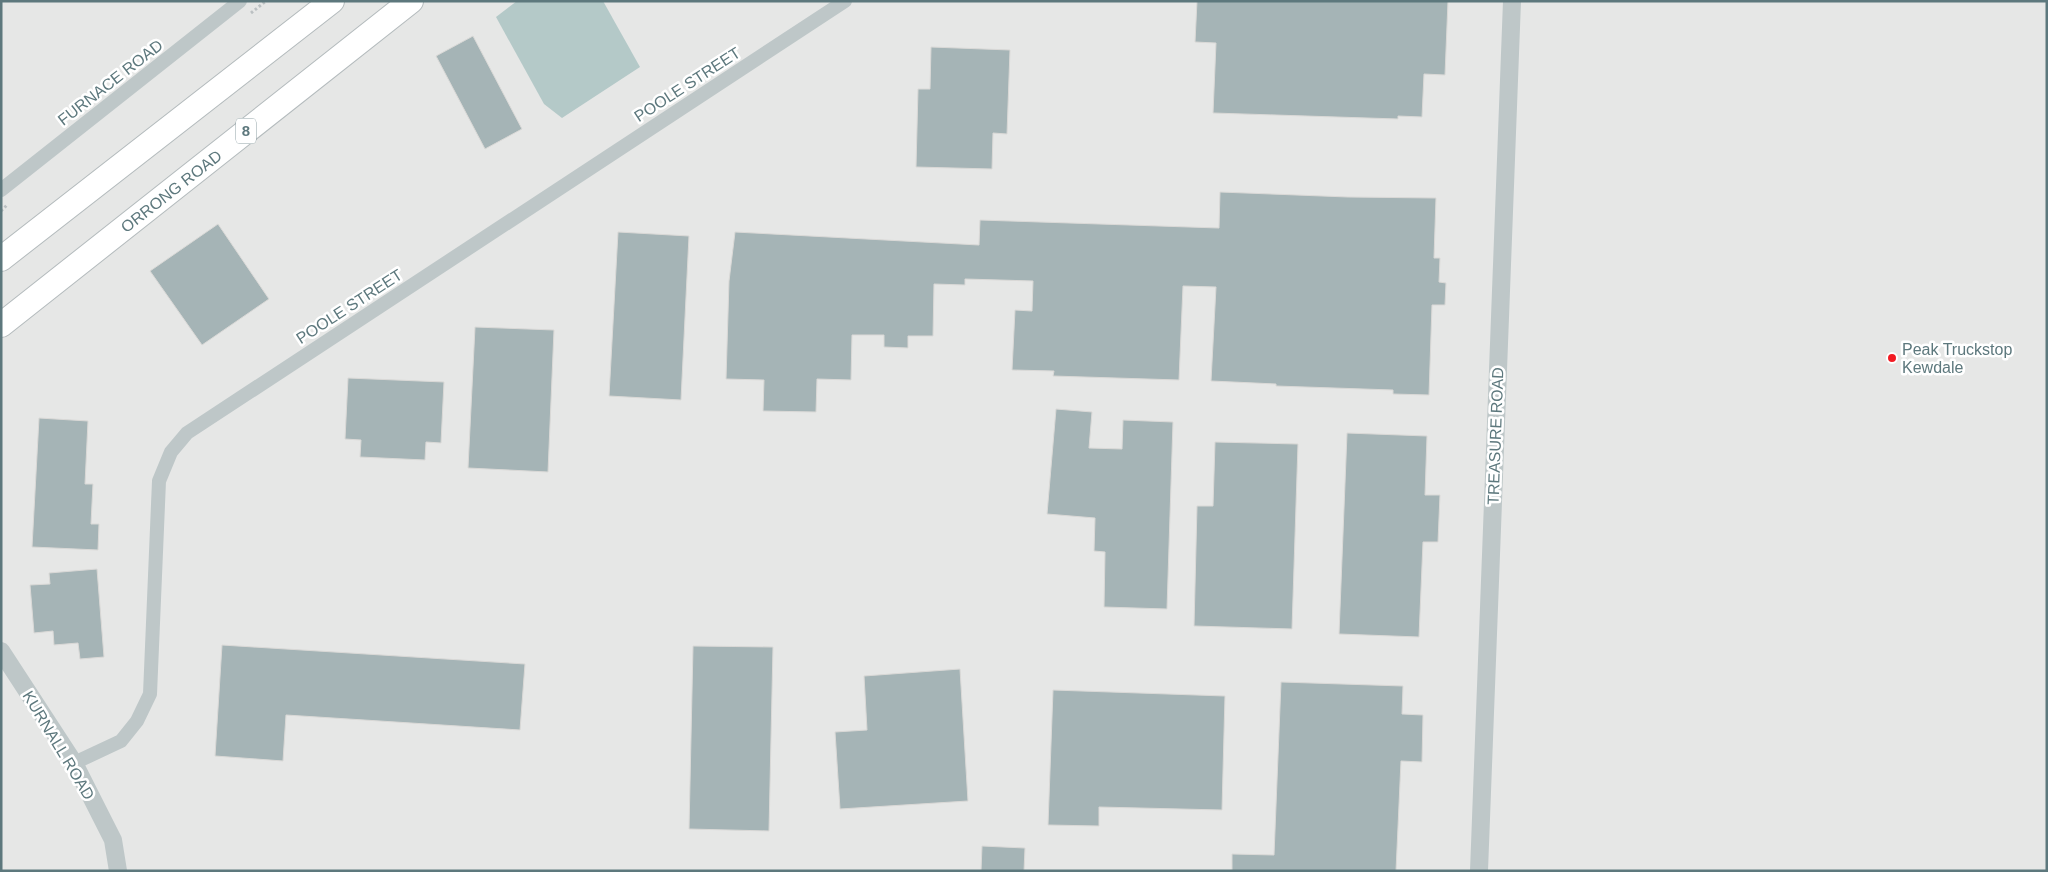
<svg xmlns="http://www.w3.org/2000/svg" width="2048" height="872" viewBox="0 0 2048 872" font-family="Helvetica,sans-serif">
	<rect width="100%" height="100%" fill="#f8f7f5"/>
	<!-- built -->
	<path fill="#e6e7e6" d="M1 1H2047V871H1Z"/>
	<!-- water -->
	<path fill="#b4c9c8" d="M517 1H603L640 67 562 118 544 104 496 17Z"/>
	<!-- building -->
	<path fill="#a5b4b6" stroke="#dad9d7" d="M1197 1H1448L1445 75 1424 74 1422 117 1398 116V119L1213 113 1216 43 1195 42Z
		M473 36 522 129 485 149 436 56Z
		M931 47 1010 50 1007 134 993 133 992 169 916 167 918 89H930Z
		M1220 192 1348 197 1436 198 1434 258H1440L1439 282 1446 283 1445 305H1432L1429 395 1393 394V390L1276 386V384L1211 381 1216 287 1183 286 1179 380 1053 376 1054 371 1012 370 1015 310 1032 311 1033 281 965 279V285L934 284 933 336H908V348L884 347V335H852L851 380 817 379 816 412 763 411 764 380 726 379 729 281 735 232 979 245 980 220 1219 228Z
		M218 224 269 299 202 345 150 271Z
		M618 232 689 236 681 400 609 396Z
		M475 327 554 330 548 472 468 468Z
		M348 378 444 382 441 443 426 442 425 460 360 457 361 440 345 439Z
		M1056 409 1092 412 1089 448 1122 449 1123 420 1173 422 1167 609 1104 607 1105 552 1094 551 1095 518 1047 514Z
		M39 418 88 421 85 484H93L91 524H99L98 550 32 547Z
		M1347 433 1427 436 1425 495H1440L1438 542H1423L1419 637 1339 634Z
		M1215 442 1298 444 1292 629 1194 626 1197 506H1213Z
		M97 569 104 657 80 659 78 643 54 645 53 631 34 633 30 585 50 584 49 573Z
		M222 645 525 664 520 730 286 715 283 761 215 756Z
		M693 646 773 647 769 831 689 829Z
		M960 669 968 801 840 809 835 732 867 730 864 676Z
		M1281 682 1403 686 1402 714 1423 715 1422 762 1401 761 1396 871H1232V854L1274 855Z
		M1053 690 1225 696 1222 810 1099 807V826L1048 825Z
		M982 846 1025 848 1024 871H981Z"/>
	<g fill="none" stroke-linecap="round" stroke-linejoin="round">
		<!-- trunk casing -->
		<g stroke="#b4bbbd" stroke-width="26">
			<path id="trunk" d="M1 259 332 1
				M1 325 411 1"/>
		</g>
		<!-- path -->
		<path stroke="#bbc0c2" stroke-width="3" stroke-dasharray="2.5 2.5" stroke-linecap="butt" d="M251 13 266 1
			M1 211 8 204"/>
		<!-- minor -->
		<path stroke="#bec7c8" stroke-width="14" d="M1 190 240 1
			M74 763 121 741 137 721 150 694 159 481 171 452 187 433 845 1"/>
		<!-- tertiary -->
		<path stroke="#bec7c8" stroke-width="18" d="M1 651 74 763 113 840 118 871
			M1479 871 1512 1"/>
		<!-- trunk -->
		<use href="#trunk" stroke="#fff" stroke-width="24"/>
	</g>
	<!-- markers -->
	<circle fill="#f21b23" stroke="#fff" stroke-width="2" cx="1892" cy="358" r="5"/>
	<g text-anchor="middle" stroke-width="5" stroke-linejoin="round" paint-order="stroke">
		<!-- shield labels -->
		<rect fill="#fff" stroke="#8ea0a4" stroke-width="1" x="236" y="118.5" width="20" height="25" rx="4"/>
		<g font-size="15" font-weight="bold" fill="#5d787d">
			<text x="246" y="136">8</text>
		</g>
		<!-- street labels -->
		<g font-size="16" fill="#5d787d" stroke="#fff">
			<text transform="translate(110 82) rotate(-38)" y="6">FURNACE ROAD</text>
			<text transform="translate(687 84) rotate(-33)" y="6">POOLE STREET</text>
			<text transform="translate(171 191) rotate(-38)" y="6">ORRONG ROAD</text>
			<text transform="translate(349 306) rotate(-33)" y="6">POOLE STREET</text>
			<text transform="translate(1495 436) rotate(-88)" y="6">TREASURE ROAD</text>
			<text transform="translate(59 745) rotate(59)" y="6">KURNALL ROAD</text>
		</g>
		<!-- poi labels -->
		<g font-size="16" fill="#5d787d" stroke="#fff" text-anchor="start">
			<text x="1902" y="355">Peak Truckstop<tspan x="1902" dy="18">Kewdale</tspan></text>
		</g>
	</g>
	<!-- border -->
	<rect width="2048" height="872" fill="none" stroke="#5d787d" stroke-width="5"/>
</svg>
